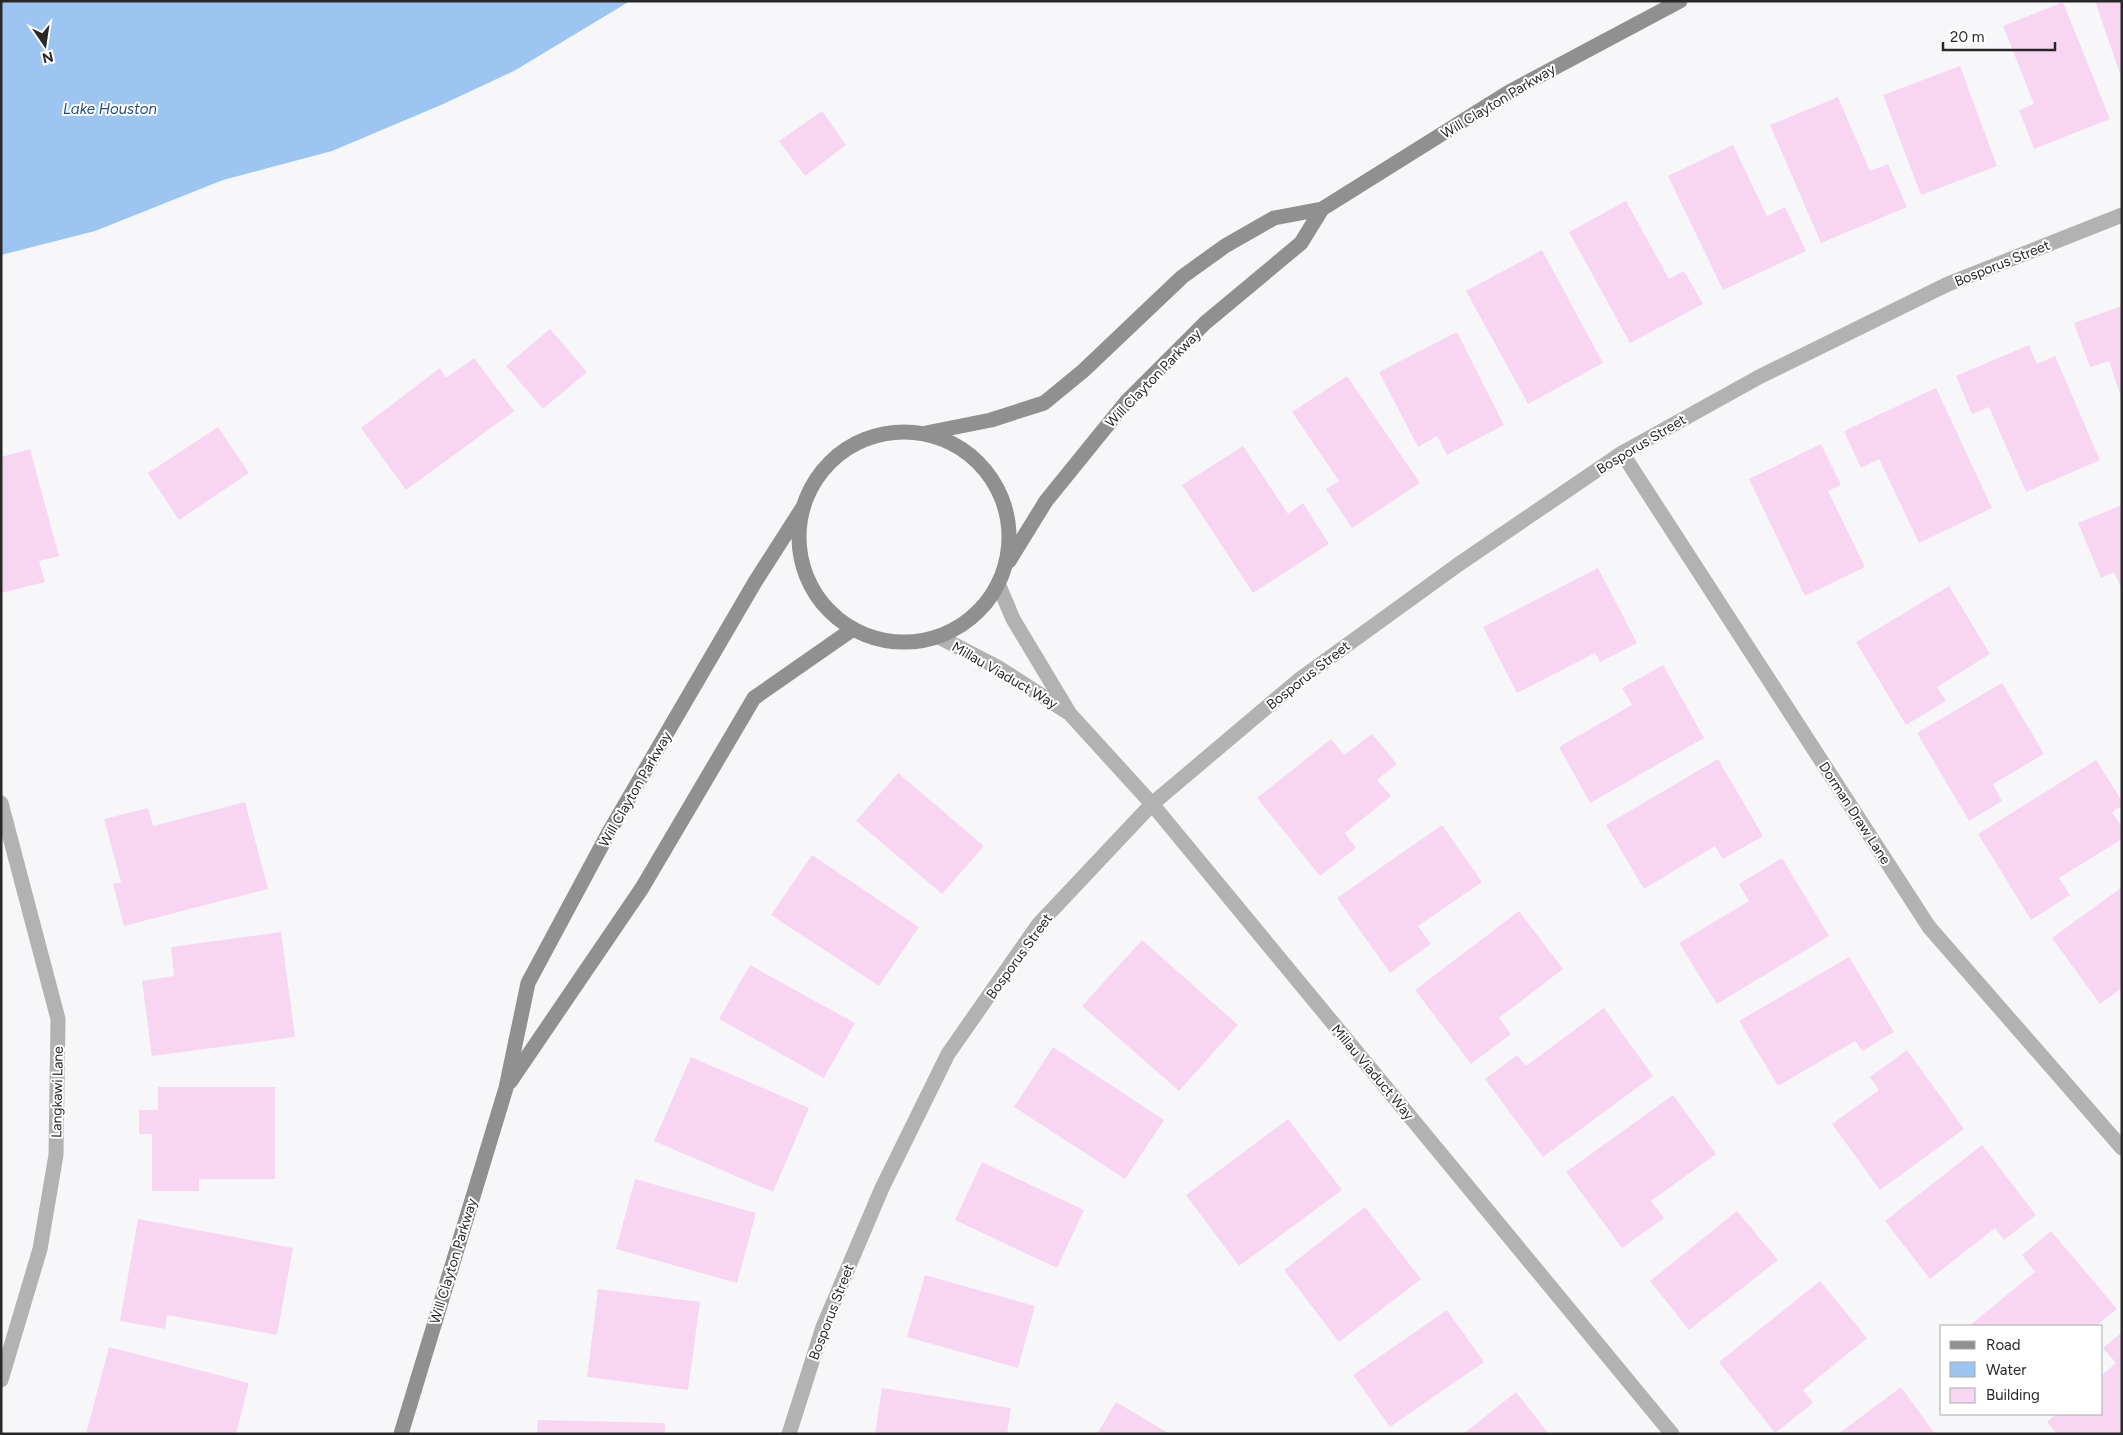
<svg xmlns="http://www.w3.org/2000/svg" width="2123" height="1435" viewBox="0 0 2123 1435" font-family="Figtree,sans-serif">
	<rect width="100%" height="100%" fill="#f7f7f9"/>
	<!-- water -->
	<path fill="#9dc5f2" d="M1 1H630L514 71 441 105 332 151 223 180 95 231 1 255Z"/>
	<!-- building -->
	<path fill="#f8d6f2" d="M2095 1H2122V77H2121Z
		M2063 2 2110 119 2034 149 2019 110 2034 104 2003 26Z
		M1960 66 1997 166 1921 195 1883 95Z
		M1838 97 1870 171 1888 164 1907 207 1821 243 1770 125Z
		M822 111 846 145 805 176 779 141Z
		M1733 145 1767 216 1785 207 1806 251 1723 290 1668 176Z
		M1626 201 1669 279 1684 271 1703 304 1630 343 1569 232Z
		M1542 250 1603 363 1528 404 1466 291Z
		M2122 306V397H2121L2109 361 2090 367 2074 323Z
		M550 329 587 372 543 409 506 366Z
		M1457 332 1504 425 1447 455 1437 436 1418 447 1379 372Z
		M2029 345 2037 364 2055 356 2100 460 2026 492 1989 407 1972 414 1956 376Z
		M474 358 514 411 406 490 361 428 440 368 446 378Z
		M1347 376 1420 483 1352 528 1326 489 1339 481 1292 412Z
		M1936 388 1992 508 1919 543 1879 459 1861 468 1844 431Z
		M218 427 249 473 179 520 148 473Z
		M1821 444 1841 485 1828 491 1865 567 1805 596 1749 479Z
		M1243 446 1288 514 1303 503 1329 544 1253 593 1182 485Z
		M30 449 59 556 39 561 45 582 1 593V457Z
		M2122 505V590L2114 572 2101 578 2078 523Z
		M1598 568 1637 643 1600 662 1595 653 1517 693 1483 627Z
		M1949 586 1990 654 1937 687 1946 701 1906 725 1856 642Z
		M1663 665 1704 738 1590 803 1559 747 1632 705 1622 688Z
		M2002 683 2044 754 1993 784 2002 801 1969 821 1917 733Z
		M1372 734 1397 764 1377 780 1391 796 1345 833 1356 848 1320 876 1257 798 1331 739 1344 755Z
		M1718 759 1763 836 1723 859 1715 846 1644 889 1606 825Z
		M2096 760 2122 801V806L2112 812 2122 827V839L2059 878 2070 895 2031 920 1978 834Z
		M898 773 984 846 942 894 856 821Z
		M245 802 268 889 124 926 113 884 121 882 104 819 148 808 153 826Z
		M1442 825 1482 882 1418 926 1431 944 1390 973 1337 898Z
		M812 855 919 927 879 986 771 915Z
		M1782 858 1829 936 1717 1004 1679 943 1749 901 1739 884Z
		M2122 887V988L2100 1004 2052 938Z
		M1519 911 1563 969 1499 1018 1511 1034 1471 1064 1415 990Z
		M281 932 295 1037 152 1056 142 981 174 976 171 947Z
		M1142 940 1238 1025 1179 1091 1082 1006Z
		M1849 957 1894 1032 1862 1051 1855 1041 1778 1086 1739 1021Z
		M750 965 855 1023 824 1078 719 1019Z
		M1604 1008 1653 1076 1543 1157 1485 1079 1517 1055 1526 1066Z
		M1053 1047 1164 1120 1125 1179 1014 1107Z
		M1907 1050 1964 1129 1880 1190 1832 1124 1879 1090 1870 1077Z
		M691 1057 809 1108 773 1192 654 1141Z
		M158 1087H275V1179H199V1191H152V1134H139V1110H158Z
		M1673 1095 1716 1154 1651 1201 1664 1218 1622 1248 1566 1172Z
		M1288 1119 1342 1190 1239 1266 1186 1195Z
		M1982 1145 2036 1215 2004 1240 1995 1228 1930 1279 1885 1221Z
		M982 1162 1084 1210 1057 1268 955 1220Z
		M635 1179 756 1213 737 1283 616 1249Z
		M1365 1207 1421 1279 1339 1342 1284 1270Z
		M1737 1211 1778 1260 1689 1330 1650 1281Z
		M138 1219 293 1248 277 1335 167 1315 165 1329 120 1321Z
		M2051 1231 2117 1309 2096 1326H1969L2035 1272 2022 1255Z
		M925 1275 1035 1306 1018 1368 907 1337Z
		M1820 1281 1867 1338 1803 1390 1813 1403 1775 1433 1719 1362Z
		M598 1289 700 1302 688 1390 587 1377Z
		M1447 1310 1484 1362 1390 1427 1353 1375Z
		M2122 1332V1434H2057L2047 1422 2056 1414H2102V1375L2116 1363 2103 1348Z
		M109 1347 249 1383 236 1434H86Z
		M1901 1387 1935 1434H1838Z
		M882 1388 1011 1408 1007 1434H875Z
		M1516 1392 1549 1434H1463Z
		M1116 1402 1170 1434H1097Z
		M538 1420 665 1423V1434H537Z"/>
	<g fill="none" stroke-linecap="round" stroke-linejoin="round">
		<!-- street -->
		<path stroke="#b3b2b2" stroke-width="15" d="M1622 453 1929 927 2122 1148
			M1000 588 1013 619 1070 714 1152 804 1672 1434
			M939 637 999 668 1067 712
			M1 803 58 1019 56 1155 40 1249 1 1380
			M789 1434 823 1327 882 1188 948 1054 1038 925 1152 804 1300 679 1459 564 1622 453 1759 377 1948 284 2122 215"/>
		<!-- secondary -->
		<path stroke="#919090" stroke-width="15" d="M799 537a105 105 0 1 1 210 0a105 105 0 1 1-210 0Z
			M926 433 991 420 1044 403 1083 371 1182 277 1225 246 1274 218 1322 209 1509 92 1680 1
			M1009 561 1046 501 1127 401 1205 323 1301 243 1322 209
			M510 1082 642 888 754 698 853 629
			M401 1434 506 1088 528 983 609 832 755 582 803 507"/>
	</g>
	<g text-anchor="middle" stroke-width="4" stroke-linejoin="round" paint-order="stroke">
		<!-- street labels -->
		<g font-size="14" fill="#282829" stroke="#fff">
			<text transform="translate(1498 101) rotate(-31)" y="5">Will Clayton Parkway</text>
			<text transform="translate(2002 263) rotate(-22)" y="5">Bosporus Street</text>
			<text transform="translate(1153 378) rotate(-46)" y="5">Will Clayton Parkway</text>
			<text transform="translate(1641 444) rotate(-31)" y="5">Bosporus Street</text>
			<text transform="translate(1005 675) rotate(30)" y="5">Millau Viaduct Way</text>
			<text transform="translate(1308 675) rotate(-38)" y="5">Bosporus Street</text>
			<text transform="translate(635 789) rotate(-60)" y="5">Will Clayton Parkway</text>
			<text transform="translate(1855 813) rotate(57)" y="5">Dorman Draw Lane</text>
			<text transform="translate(1019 956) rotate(-54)" y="5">Bosporus Street</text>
			<text transform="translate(1373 1072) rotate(50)" y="5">Millau Viaduct Way</text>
			<text transform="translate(57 1092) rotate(-89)" y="5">Langkawi Lane</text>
			<text transform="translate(453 1261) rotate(-73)" y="5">Will Clayton Parkway</text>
			<text transform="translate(831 1312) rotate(-69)" y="5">Bosporus Street</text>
		</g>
		<!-- water labels -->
		<g font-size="15" font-style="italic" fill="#1d4b7c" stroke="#fff">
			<text x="110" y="114">Lake Houston</text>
		</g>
	</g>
	<!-- border -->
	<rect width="2123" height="1435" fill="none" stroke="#282829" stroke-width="5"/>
	<!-- legend -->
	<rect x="1940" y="1325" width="162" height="90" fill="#ffffff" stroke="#a9a9a9"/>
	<rect x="1950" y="1341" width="25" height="8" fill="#919090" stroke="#a9a9a9"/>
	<text x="1986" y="1350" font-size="15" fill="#282829">Road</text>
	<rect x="1950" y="1362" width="25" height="15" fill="#9dc5f2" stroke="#a9a9a9"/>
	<text x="1986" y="1375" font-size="15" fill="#282829">Water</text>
	<rect x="1950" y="1388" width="25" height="15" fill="#f8d6f2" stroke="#a9a9a9"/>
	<text x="1986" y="1400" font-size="15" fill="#282829">Building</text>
	<!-- north arrow -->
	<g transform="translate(45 45) rotate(167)" stroke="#ffffff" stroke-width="4" paint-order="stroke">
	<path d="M0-4L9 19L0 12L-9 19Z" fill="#282829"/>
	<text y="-8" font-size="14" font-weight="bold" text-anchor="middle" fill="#282829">N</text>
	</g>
	<!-- scale -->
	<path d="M1943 42v8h112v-8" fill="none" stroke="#282829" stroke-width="2.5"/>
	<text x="1950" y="42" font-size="15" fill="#282829" stroke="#ffffff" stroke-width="4" paint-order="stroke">20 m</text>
</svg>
